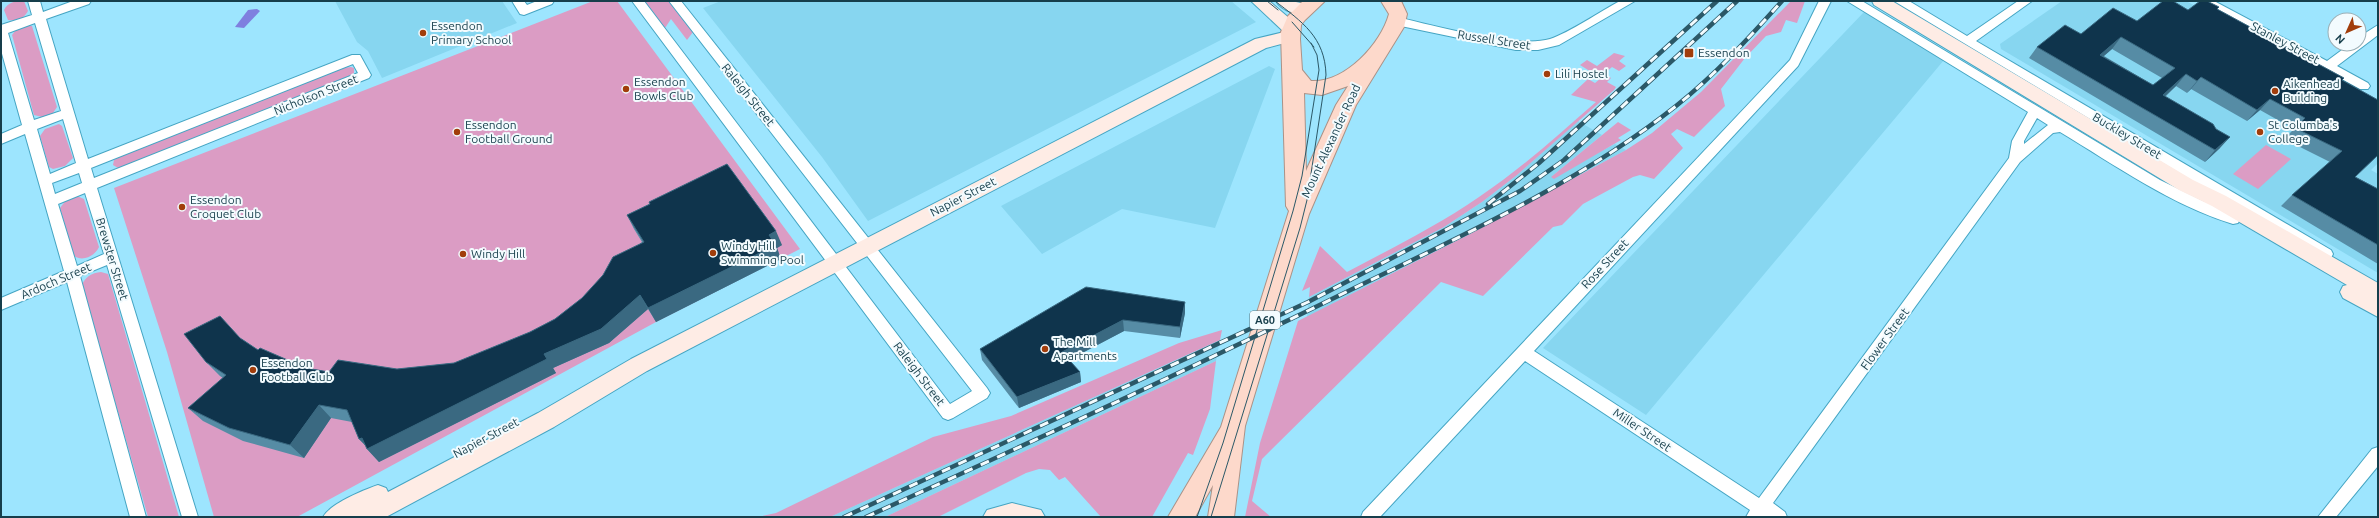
<svg xmlns="http://www.w3.org/2000/svg" width="2379" height="518" viewBox="0 0 2379 518" font-family="Ubuntu,sans-serif">
	<rect width="100%" height="100%" fill="#9de5fe"/>
	<!-- built -->
	<path fill="#87d6f0" d="M335 1H502L517 23 382 78 368 51 357 42Z
		M721 1H1231L1256 22 868 221 822 157 703 8Z
		M2062 1H2186L2378 102V163L2371 170 2378 174V273L2001 49 2000 44Z
		M1864 12 1944 60 1646 415 1543 348Z
		M1269 66 1275 69 1215 228 1122 209 1042 254 1001 206Z
		M1578 121 1602 135 1551 177 1615 144 1626 150 1472 233 1307 317 1309 297 1444 227 1482 202 1517 175Z
		M1220 340 1216 361 885 517H830Z"/>
	<!-- green -->
	<path fill="#db9cc4" d="M24 1 28 11C24 19 16 21 8 20L4 10C8 2 15 1 24 1Z
		M593 1H617L800 249 656 322 297 517H214L167 352 114 188Z
		M644 1H669L693 32 687 40 671 19 665 28Z
		M1791 1H1805L1797 23 1786 20 1781 32 1766 36 1745 58 1721 89 1725 106 1694 137 1677 129 1671 134 1683 148 1654 179 1640 175 1633 177 1583 204 1562 225 1553 227 1483 296 1441 282 1262 459 1252 501 1271 517H1245L1260 443 1298 321 1472 233 1626 150 1652 133 1701 92Z
		M27 26H32L57 107 53 113 42 117 34 115 12 35 15 31Z
		M1614 53 1625 56 1619 61 1626 66 1619 71 1612 67 1604 74 1611 78 1607 82 1616 87 1614 90 1517 175 1482 202 1444 227 1309 297 1310 287 1302 291 1320 246 1347 272C1392 248 1437 226 1479 197 1521 169 1558 135 1596 102L1571 95 1588 79 1595 83 1601 78 1580 65 1587 60 1597 66Z
		M351 67 354 68V73L346 78 124 167 118 168 113 165 114 160 121 156 343 68Z
		M1618 122 1631 130 1618 138 1621 140 1554 179 1551 177Z
		M59 124 62 126 73 158 65 166 53 169 49 167 40 136 45 129Z
		M2266 145 2291 159 2258 189 2233 174Z
		M77 196 84 199 99 247C95 256 83 262 74 256L60 208 66 200Z
		M101 272 108 274 179 517H148L82 286C84 277 92 273 101 272Z
		M1222 330 1220 340 830 517H758L776 513 933 437 1011 416 1179 343Z
		M1216 361 1210 409 1193 455 1188 453 1152 517H1101L1065 477 1059 480 1050 470 1039 469 1026 473 938 517H885Z"/>
	<!-- water -->
	<path fill="#7f7fdf" d="M257 9 260 11 244 28 235 27 248 10Z"/>
	<g fill="none" stroke-linecap="round" stroke-linejoin="round">
		<!-- street casing -->
		<g stroke="#45a5c3" stroke-width="2">
			<path id="street" d="M28 1H40L43 12 73 1H91L89 4 46 19 88 159 352 55H360L371 75 369 78 97 188 198 517H182L107 265 80 276 146 517H130L67 282 1 310V298L64 271 25 134 1 144V134L22 125 1 50V25L32 15ZM35 23 61 111 34 120 8 33ZM353 64 358 73 94 178 91 168ZM63 119 76 163 50 174 37 129ZM79 173 82 183 55 194 52 183ZM85 193 104 254 77 266 58 204Z
				M512 1H524L527 5 537 1H554L552 4 524 15 520 14Z
				M632 1H644L950 404 972 391 669 1H681L987 388 990 393 987 398 953 418 948 420 943 418Z
				M1620 1H1635L1559 45 1538 50H1516L1396 25 1390 21 1396 17C1433 25 1516 49 1550 39 1569 33 1601 11 1620 1Z
				M1819 1H1831L1798 66 1534 351 1759 498 2009 158 2012 141 2028 112 1847 1H1862L2160 180 2203 201 2238 215 2240 219 2238 223 2233 224C2171 205 2115 165 2060 132L2053 133 2020 162 1773 503 1785 512 1787 517H1746L1750 510 1525 361 1380 517H1361L1363 512 1790 60ZM2037 118 2048 125 2024 144V141Z
				M1894 1H1909L1967 36 2018 1H2032L1976 41 2331 250 2333 254 2331 258H2321Z
				M2199 1H2214L2327 61 2350 44H2359V37L2378 25V35L2337 66 2368 83 2370 86 2368 89H2360Z
				M2378 447V466L2336 517H2318L2372 449Z"/>
		</g>
		<!-- secondary casing -->
		<g stroke="#45a5c3" stroke-width="2">
			<path id="secondary" d="M1251 1H1269L1296 24 1299 36 1296 40 1266 48 647 371 554 427 386 517H323C330 504 363 490 378 485L386 488 388 492 538 413 631 359 1255 39 1284 32Z
				M1276 1C1288 1 1304 0 1311 10L1309 14C1299 17 1281 10 1276 1Z
				M1872 1H1892L2193 180 2226 196 2378 283V317L2343 298 2340 292 2343 286 2347 285 2212 206 2179 190 1874 5Z
				M1012 503 1041 510 1045 517H983L987 510Z"/>
		</g>
		<!-- primary casing -->
		<g stroke="#ab9287" stroke-width="2">
			<path id="primary" d="M1303 1H1325L1305 20 1301 25 1300 39 1302 70 1311 81C1345 83 1381 44 1389 14L1381 1H1401L1407 14 1404 27 1356 105 1309 214 1245 426 1234 517H1208L1213 485 1195 517H1168L1221 427 1289 211 1286 206 1281 32 1288 16ZM1348 86 1336 105 1306 171 1304 93 1322 95Z"/>
		</g>
		<!-- street -->
		<use href="#street" fill="#fff" fill-rule="evenodd"/>
		<!-- secondary -->
		<use href="#secondary" fill="#feece5" fill-rule="evenodd"/>
		<!-- primary -->
		<use href="#primary" fill="#fdd9cb" fill-rule="evenodd"/>
		<!-- tram -->
		<path stroke="#2b5867" stroke-width="1" d="M1267 1 1278 10
			M1292 22 1314 47
			M1197 517 1223 443 1293 211 1302 176 1319 70 1317 55 1311 43
			M1211 517 1300 228 1307 200 1326 75C1325 37 1302 22 1275 1"/>
		<!-- rail casing -->
		<g stroke="#2b5867" stroke-width="4.5">
			<path id="rail" d="M1488 204 1539 163 1717 1
				M844 517 1308 302 1520 191 1564 160 1737 1
				M866 517C1023 446 1179 374 1334 298 1450 241 1574 187 1676 106 1715 75 1749 38 1782 1"/>
		</g>
		<!-- rail -->
		<use href="#rail" stroke="#f3fbfe" stroke-width="3" stroke-dasharray="9" stroke-linecap="butt"/>
	</g>
	<!-- wall -->
	<path fill="#568ca5" fill-rule="evenodd" d="M2217 9 2342 81 2356 177 2378 189V264L2281 206 2292 195 2330 162 2284 139 2294 129 2260 110 2247 121 2191 89 2187 93 2176 86 2165 97 2220 148 2205 162 2029 58 2037 47 2081 34 2188 10ZM2112 49 2162 78 2153 85 2104 56Z
		M649 202 782 245 777 248 781 259 656 322 648 309 609 343 553 368 556 373 379 462 367 449 366 446 359 439 352 422 331 418 304 458 243 441 203 421 188 408 223 378 220 376 206 362 242 339 258 350 306 368 329 372 397 369 454 363 530 332 555 319 582 298 642 242 634 229 627 215 650 204Z
		M1185 302V313L1180 338 1124 331 1069 360 1080 372 1081 382 1019 408 982 360 980 349Z"/>
	<!-- shaded-wall -->
	<path fill="#3a6981" d="M2121 37 2112 49 2092 66 2100 55Z
		M2186 74 2176 86 2153 107 2163 95Z
		M2201 77 2191 89 2187 93 2197 81Z
		M2270 99 2260 110 2247 121 2257 110Z
		M2230 137 2220 148 2205 162 2215 150Z
		M776 231 782 245 777 248 781 259 656 322 648 308 769 235Z
		M640 295 648 309 609 343 553 368 556 373 379 462 367 449 368 448 359 439 544 354Z
		M1185 302V313L1180 338V327Z
		M1123 320 1124 331 1063 363 1062 352Z
		M1080 372 1081 382 1019 408 1017 397Z
		M319 405 331 418 304 458 290 445Z"/>
	<!-- building -->
	<path fill="#0f344c" stroke="#3a6981" fill-rule="evenodd" d="M2163 1H2173L2188 10 2200 1H2207L2219 7 2217 9 2344 78 2342 80 2378 100V155L2355 177 2378 189V245L2292 195 2342 151 2295 128 2305 118 2270 99 2257 110 2201 77 2197 81 2186 74 2163 95 2213 124 2216 129 2230 137 2215 150 2037 47 2065 25 2081 34 2113 8 2137 21ZM2121 37 2175 68 2153 85 2100 55Z
		M727 164 776 231 769 235 776 245 648 308 640 295 601 329 544 354 547 359 367 449 362 438 359 439 347 410 319 405 290 445 229 428 188 408 226 375 206 362 184 334 220 316 240 338 258 350 260 348 306 368 329 372 338 360 397 369 454 363 530 332 555 319 582 298 603 275 613 257 644 242 627 215 650 204 649 202Z
		M1086 287 1185 302 1180 327 1123 320 1062 352 1080 372 1017 397 980 349Z"/>
	<!-- markers -->
	<g fill="#a13d0b" stroke="#f3fbfe" stroke-width="1.5">
		<circle cx="423" cy="33" r="4"/>
		<rect x="1684" y="48" width="10" height="10" rx="2"/>
		<circle cx="1547" cy="74" r="4"/>
		<circle cx="626" cy="89" r="4"/>
		<circle cx="2275" cy="91" r="4"/>
		<circle cx="457" cy="132" r="4"/>
		<circle cx="2260" cy="132" r="4"/>
		<circle cx="182" cy="207" r="4"/>
		<circle cx="713" cy="253" r="4"/>
		<circle cx="463" cy="254" r="4"/>
		<circle cx="1045" cy="349" r="4"/>
		<circle cx="253" cy="370" r="4"/>
	</g>
	<g text-anchor="middle" stroke-width="4" stroke-linejoin="round" paint-order="stroke">
		<!-- shield labels -->
		<rect fill="#f3fbfe" stroke="#587781" stroke-width="1" x="1250" y="311" width="30" height="18" rx="3"/>
		<g font-size="11" font-weight="bold" fill="#163e4b">
			<text x="1265" y="324">A60</text>
		</g>
		<!-- poi labels -->
		<g font-size="12" fill="#163e4b" stroke="#f3fbfe" text-anchor="start">
			<text x="431" y="30">Essendon<tspan x="431" dy="14">Primary School</tspan></text>
			<text x="1698" y="57">Essendon</text>
			<text x="1555" y="78">Lili Hostel</text>
			<text x="634" y="86">Essendon<tspan x="634" dy="14">Bowls Club</tspan></text>
			<text x="2283" y="88">Aikenhead<tspan x="2283" dy="14">Building</tspan></text>
			<text x="465" y="129">Essendon<tspan x="465" dy="14">Football Ground</tspan></text>
			<text x="2268" y="129">St Columba's<tspan x="2268" dy="14">College</tspan></text>
			<text x="190" y="204">Essendon<tspan x="190" dy="14">Croquet Club</tspan></text>
			<text x="721" y="250">Windy Hill<tspan x="721" dy="14">Swimming Pool</tspan></text>
			<text x="471" y="258">Windy Hill</text>
			<text x="1053" y="346">The Mill<tspan x="1053" dy="14">Apartments</tspan></text>
			<text x="261" y="367">Essendon<tspan x="261" dy="14">Football Club</tspan></text>
		</g>
		<!-- street labels -->
		<g font-size="12" fill="#163e4b" stroke="#f3fbfe">
			<text transform="translate(1494 40) rotate(9)" y="4">Russell Street</text>
			<text transform="translate(2285 43) rotate(28)" y="4">Stanley Street</text>
			<text transform="translate(316 95) rotate(-22)" y="4">Nicholson Street</text>
			<text transform="translate(748 95) rotate(51)" y="4">Raleigh Street</text>
			<text transform="translate(2127 136) rotate(31)" y="4">Buckley Street</text>
			<text transform="translate(1331 141) rotate(-65)" y="4">Mount Alexander Road</text>
			<text transform="translate(963 197) rotate(-27)" y="4">Napier Street</text>
			<text transform="translate(112 259) rotate(73)" y="4">Brewster Street</text>
			<text transform="translate(1605 264) rotate(-47)" y="4">Rose Street</text>
			<text transform="translate(56 281) rotate(-23)" y="4">Ardoch Street</text>
			<text transform="translate(1885 339) rotate(-54)" y="4">Flower Street</text>
			<text transform="translate(919 374) rotate(53)" y="4">Raleigh Street</text>
			<text transform="translate(1642 430) rotate(34)" y="4">Miller Street</text>
			<text transform="translate(486 438) rotate(-28)" y="4">Napier Street</text>
		</g>
	</g>
	<!-- border -->
	<rect width="2379" height="518" fill="none" stroke="#163e4b" stroke-width="4"/>
	<!-- north arrow -->
	<g transform="translate(2347 32) rotate(225)"><circle r="19" fill="#f3fbfe" stroke="#9bafb6"/>
	<path d="M0-3L7 15L0 10L-7 15Z" fill="#a13d0b"/>
	<text y="-6" font-size="11" font-weight="bold" text-anchor="middle" fill="#163e4b">N</text>
	</g>
</svg>
